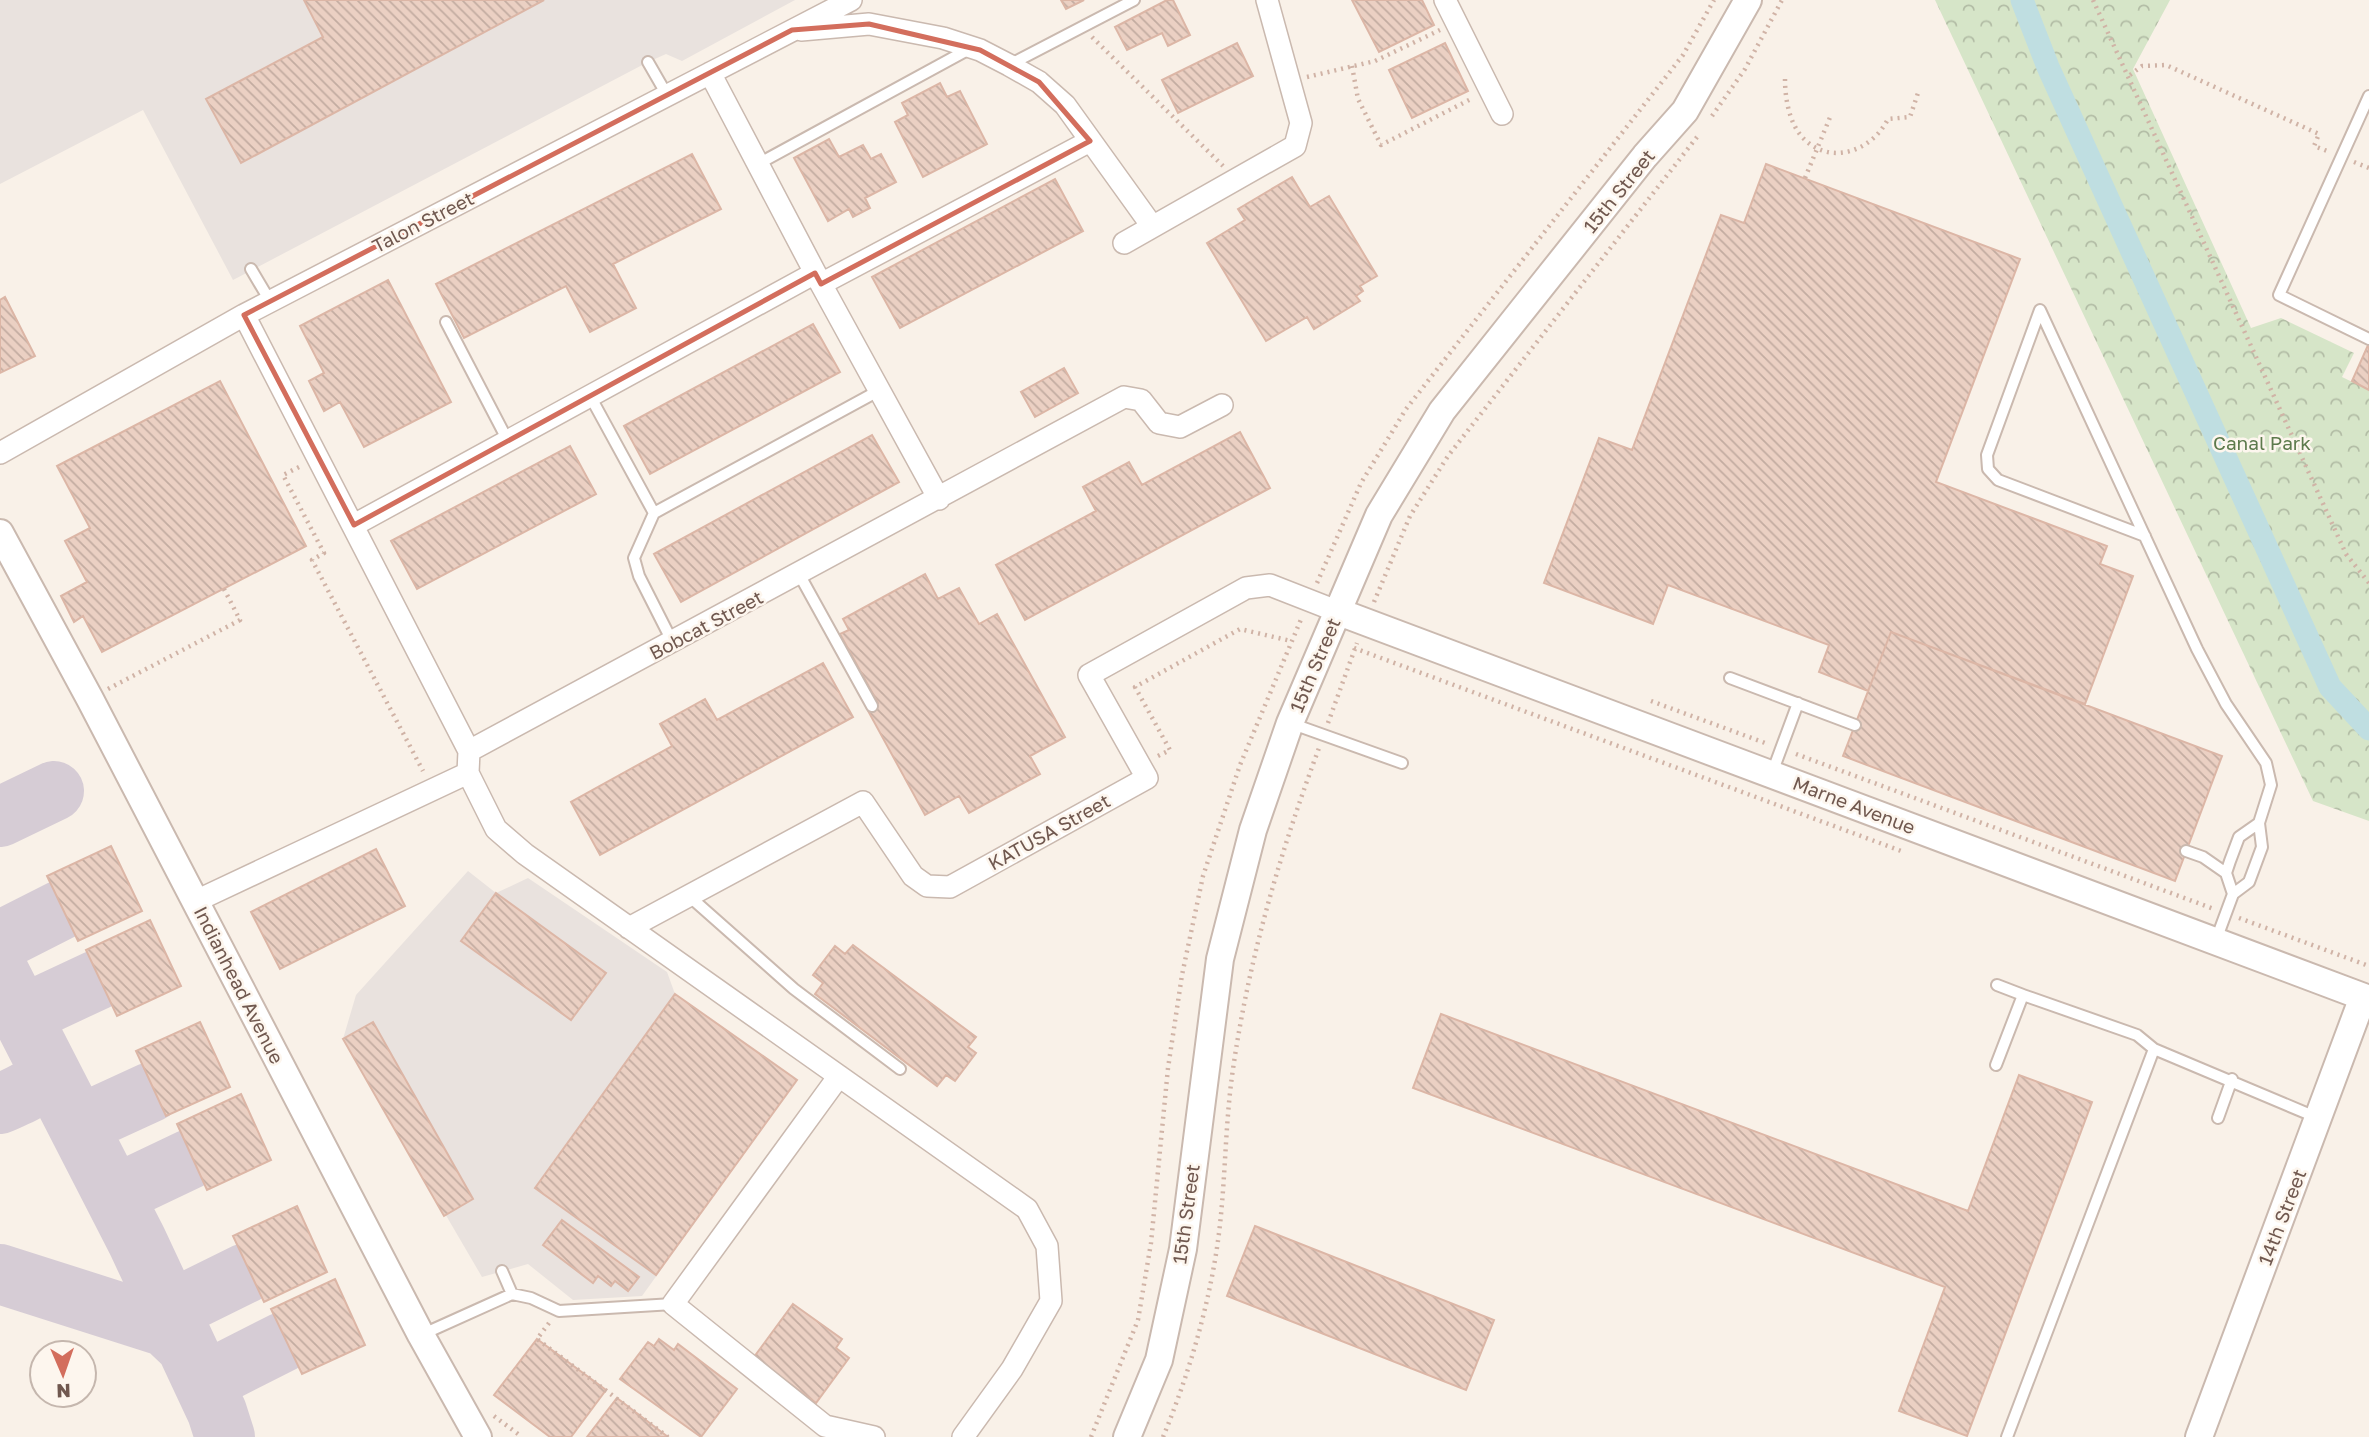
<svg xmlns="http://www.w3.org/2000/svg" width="2369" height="1437" viewBox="0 0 2369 1437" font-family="'Golos Text',sans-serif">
	<defs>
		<pattern id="forest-crowns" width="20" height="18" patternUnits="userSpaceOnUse" patternTransform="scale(1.75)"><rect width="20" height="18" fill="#d6e5c8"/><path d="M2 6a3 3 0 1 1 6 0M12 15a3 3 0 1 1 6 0" fill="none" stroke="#b2bca5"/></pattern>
		<pattern id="building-back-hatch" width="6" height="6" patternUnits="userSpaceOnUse" patternTransform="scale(1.75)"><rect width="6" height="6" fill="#ebd0c3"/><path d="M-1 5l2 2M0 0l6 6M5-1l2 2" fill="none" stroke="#c3aca1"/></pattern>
	</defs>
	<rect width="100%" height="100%" fill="#f9f1e8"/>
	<!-- industrial -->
	<path fill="#e9e2de" d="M0 0H795L682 61 666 54 648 62 233 280 143 110 0 184Z
		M468 871 496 893 528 878 667 972 675 994 797 1080 642 1296 573 1300 528 1264 482 1277 343 1039 356 995Z"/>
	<!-- forest -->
	<path fill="url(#forest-crowns)" d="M1935 0H2170L2133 69 2251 328 2281 318 2354 353 2342 377 2369 390V821L2313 801Z"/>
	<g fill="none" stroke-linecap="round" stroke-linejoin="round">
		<!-- canal -->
		<path stroke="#bfdee1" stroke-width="23" d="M2022 0 2048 67 2330 687 2369 729"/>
		<!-- taxiway -->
		<path stroke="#d6ccd5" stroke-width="60" d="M0 817 54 791
			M0 941 61 910
			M0 974 137 1241 217 1412 225 1437
			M14 1002 22 1009H35L97 980
			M0 1104C22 1093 47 1088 44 1060
			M72 1114 90 1120 151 1092
			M121 1210 127 1189 190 1159
			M0 1274 166 1327 186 1346
			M176 1324 183 1304 246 1273
			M209 1395 216 1376 283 1342"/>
	</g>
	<!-- building -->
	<path fill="url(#building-back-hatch)" stroke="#dcb6a6" stroke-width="2" d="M304 0H544L241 163 206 99 323 37Z
		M1061 0H1084L1066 9Z
		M1167 0H1173L1190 35 1168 46 1162 33 1127 50 1115 27Z
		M1352 0H1422L1434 25 1379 52Z
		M1237 43 1253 76 1178 113 1162 80Z
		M1445 43 1468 91 1412 118 1389 70Z
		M940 83 947 97 960 91 987 144 923 177 895 122 908 115 902 103Z
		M829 139 839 157 863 145 871 159 881 154 896 182 865 198 870 208 853 217 849 209 828 221 794 158Z
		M692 154 721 209 613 264 636 308 590 332 566 286 464 338 436 284Z
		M1766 164 2020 259 1936 482 2107 546 2100 564 2133 576 2085 704 1891 632 1868 691 1819 672 1829 645 1668 585 1653 624 1544 583 1599 438 1632 450 1721 215 1744 223Z
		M1292 177 1310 207 1329 196 1377 276 1360 286 1363 291 1356 296 1360 301 1314 329 1307 317 1266 341 1207 243 1245 220 1238 209Z
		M1055 179 1083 231 900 328 872 277Z
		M388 280 451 402 364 447 340 402 324 411 309 381 324 373 300 326Z
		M5 297 35 356 0 373V300Z
		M813 324 840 372 650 474 624 426Z
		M2369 343V390L2352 381Z
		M1064 368 1078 393 1035 417 1021 392Z
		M220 381 306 546 102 652 83 616 74 622 61 596 87 582 65 541 90 528 57 466Z
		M1240 432 1270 488 1025 620 996 565 1096 511 1083 487 1129 462 1142 485Z
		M872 435 899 482 681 602 654 554Z
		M570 446 596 494 417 589 391 541Z
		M925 574 938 599 959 588 979 624 997 614 1065 737 1030 756 1040 774 969 813 959 796 925 815 867 709 878 703 840 634 849 630 843 619Z
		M1891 632 2222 756 2175 881 1843 756Z
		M823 663 853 717 600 855 571 802 672 746 660 724 705 699 717 720Z
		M111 846 142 911 78 941 47 876Z
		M376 849 405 906 280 969 251 912Z
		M496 893 606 973 571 1020 461 941Z
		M150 920 181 986 117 1016 86 950Z
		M853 945 976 1037 968 1047 976 1053 955 1081 946 1075 937 1086 815 994 823 983 813 975 835 946 845 954Z
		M675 994 797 1080 656 1275 535 1188Z
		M1441 1014 1968 1211 2019 1075 2092 1102 1967 1436 1899 1411 1945 1287 1413 1088Z
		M200 1022 230 1087 166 1116 136 1051Z
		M373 1022 473 1199 444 1216 343 1039Z
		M241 1094 271 1160 207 1190 177 1124Z
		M297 1206 327 1272 264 1302 233 1236Z
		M562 1220 639 1277 628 1291 615 1281 611 1286 598 1276 593 1283 543 1245Z
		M1255 1226 1494 1320 1466 1390 1227 1296Z
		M335 1279 365 1345 302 1374 271 1309Z
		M793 1304 842 1339 836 1348 849 1358 816 1403 754 1357Z
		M537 1339 606 1390 571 1437H550L494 1395Z
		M659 1339 674 1350 678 1344 737 1389 701 1437 620 1379 648 1342 654 1346Z
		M617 1398 668 1437H587Z"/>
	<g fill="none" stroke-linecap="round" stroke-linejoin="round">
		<!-- service casing -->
		<g stroke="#cab9af" stroke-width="14">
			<path id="service" d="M648 62 667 95
				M1009 65 1134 0
				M2369 96 2279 295 2369 339
				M758 164 971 48
				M251 269 270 301
				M446 322 508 441
				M590 396 654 513 880 390
				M654 513 634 558 639 576 673 643
				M2145 536 1998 480 1988 469 1987 455 2040 310 2197 649 2226 704 2266 763 2271 785 2259 823 2262 847 2249 882 2233 894
				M799 574 872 706
				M1730 678 1855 725
				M1290 723 1402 763
				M1772 773 1798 703
				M2186 851 2203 857 2226 873
				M689 896 794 989 900 1069
				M2216 940 2233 894 2226 873 2230 861 2239 837 2259 823
				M1997 985 2023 995
				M1996 1065 2023 995 2137 1035 2154 1049
				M2218 1118 2232 1079
				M502 1271 512 1294
				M421 1335 512 1294 531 1298 559 1311 673 1304
				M2007 1437 2154 1049 2318 1118"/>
		</g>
		<!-- minor casing -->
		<g stroke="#cab9af" stroke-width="24">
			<path id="minor" d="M1445 0 1502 114
				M801 30 869 24 943 38 980 50 1009 65 1039 82 1065 105 1152 226
				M710 73 821 284 939 499
				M1124 243 1295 146 1301 123 1267 0
				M821 284 1090 141
				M244 315 469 751
				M0 453 244 315 851 0
				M354 525 815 273
				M468 773 496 829 525 854 1027 1209 1047 1246 1051 1301 1012 1369 963 1437
				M196 901 468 773 469 751 1124 397 1141 400 1159 423 1180 427 1222 405
				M629 928 863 802 913 876 927 886 950 887 1147 778 1089 675 1246 588 1270 585 1339 612
				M839 1076 673 1304 825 1426 874 1437"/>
		</g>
		<!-- tertiary casing -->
		<g stroke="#cab9af" stroke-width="30">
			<path id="tertiary" d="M0 533 90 699 421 1335 478 1437
				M1339 612 2369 999
				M1127 1437 1159 1360 1183 1249 1220 959 1253 830 1290 723 1379 515 1442 411 1645 156 1685 111 1748 0
				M2199 1437 2363 997"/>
		</g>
		<!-- path -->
		<path stroke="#d0b3a6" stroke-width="4.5" stroke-dasharray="2 5" stroke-linecap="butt" d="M2093 0 2346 554 2369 583
			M1092 37 1223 166
			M1352 66 1358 99 1381 145 1473 98
			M2130 75 2142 66 2166 65 2319 134 2314 146 2327 151
			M1307 77 1375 61 1440 30
			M1785 79C1785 98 1789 122 1802 137 1830 167 1872 151 1888 119L1910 117 1919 90
			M1712 116 1745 69 1782 0
			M2354 162 2369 168
			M1805 178 1831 115
			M299 467 283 475 324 553 312 560 423 771
			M1317 583 1361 483 1406 409 1683 55 1714 0
			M1374 602 1410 516 1448 456 1697 137
			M1354 648 1904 852
			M108 689 240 620 224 589
			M1651 701 1768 744
			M1328 723 1357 643
			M1796 754 2214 909
			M1158 756 1170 750 1135 687 1240 629 1291 641
			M2239 918 2369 966
			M549 1323 537 1339 668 1437
			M494 1416 522 1437
			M1091 1437 1138 1320 1151 1243 1168 1068 1182 975 1203 876 1240 765 1302 617
			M1163 1437C1187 1379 1206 1316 1216 1254 1226 1193 1224 1130 1233 1069 1249 958 1280 853 1319 748"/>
		<!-- service -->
		<use href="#service" stroke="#fff" stroke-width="10"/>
		<!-- minor -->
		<use href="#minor" stroke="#fff" stroke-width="21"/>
		<!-- tertiary -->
		<use href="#tertiary" stroke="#fff" stroke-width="26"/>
	</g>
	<!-- marked area -->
	<path fill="none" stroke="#d36e5d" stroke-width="5" stroke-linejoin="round" d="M869 24 980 50 1039 82 1090 141 821 284 815 273 354 525 244 315 792 30Z"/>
	<g text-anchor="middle" stroke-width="5" stroke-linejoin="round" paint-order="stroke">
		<!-- street labels -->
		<g font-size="19" fill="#70584f" stroke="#fdf6ee">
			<text transform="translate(1619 191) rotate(-51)" y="7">15th Street</text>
			<text transform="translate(423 222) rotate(-27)" y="7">Talon Street</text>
			<text transform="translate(706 625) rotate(-28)" y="7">Bobcat Street</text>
			<text transform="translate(1315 665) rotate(-67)" y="7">15th Street</text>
			<text transform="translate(1854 805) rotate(21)" y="7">Marne Avenue</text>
			<text transform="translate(1049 832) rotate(-29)" y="7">KATUSA Street</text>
			<text transform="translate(239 985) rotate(63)" y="7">Indianhead Avenue</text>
			<text transform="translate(1186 1214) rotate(-82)" y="7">15th Street</text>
			<text transform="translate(2282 1217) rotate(-69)" y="7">14th Street</text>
		</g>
		<!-- park labels -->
		<g font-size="19" fill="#5d7a4c" stroke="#fdf6ee">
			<text x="2262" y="450">Canal Park</text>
		</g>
	</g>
	<!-- north arrow -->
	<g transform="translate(63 1374) rotate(178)"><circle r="33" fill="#fdf6ee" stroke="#c5b7ae" stroke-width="2"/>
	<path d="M0-5L12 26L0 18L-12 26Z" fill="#d36e5d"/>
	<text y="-10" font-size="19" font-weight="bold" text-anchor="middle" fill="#70584f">N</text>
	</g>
</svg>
